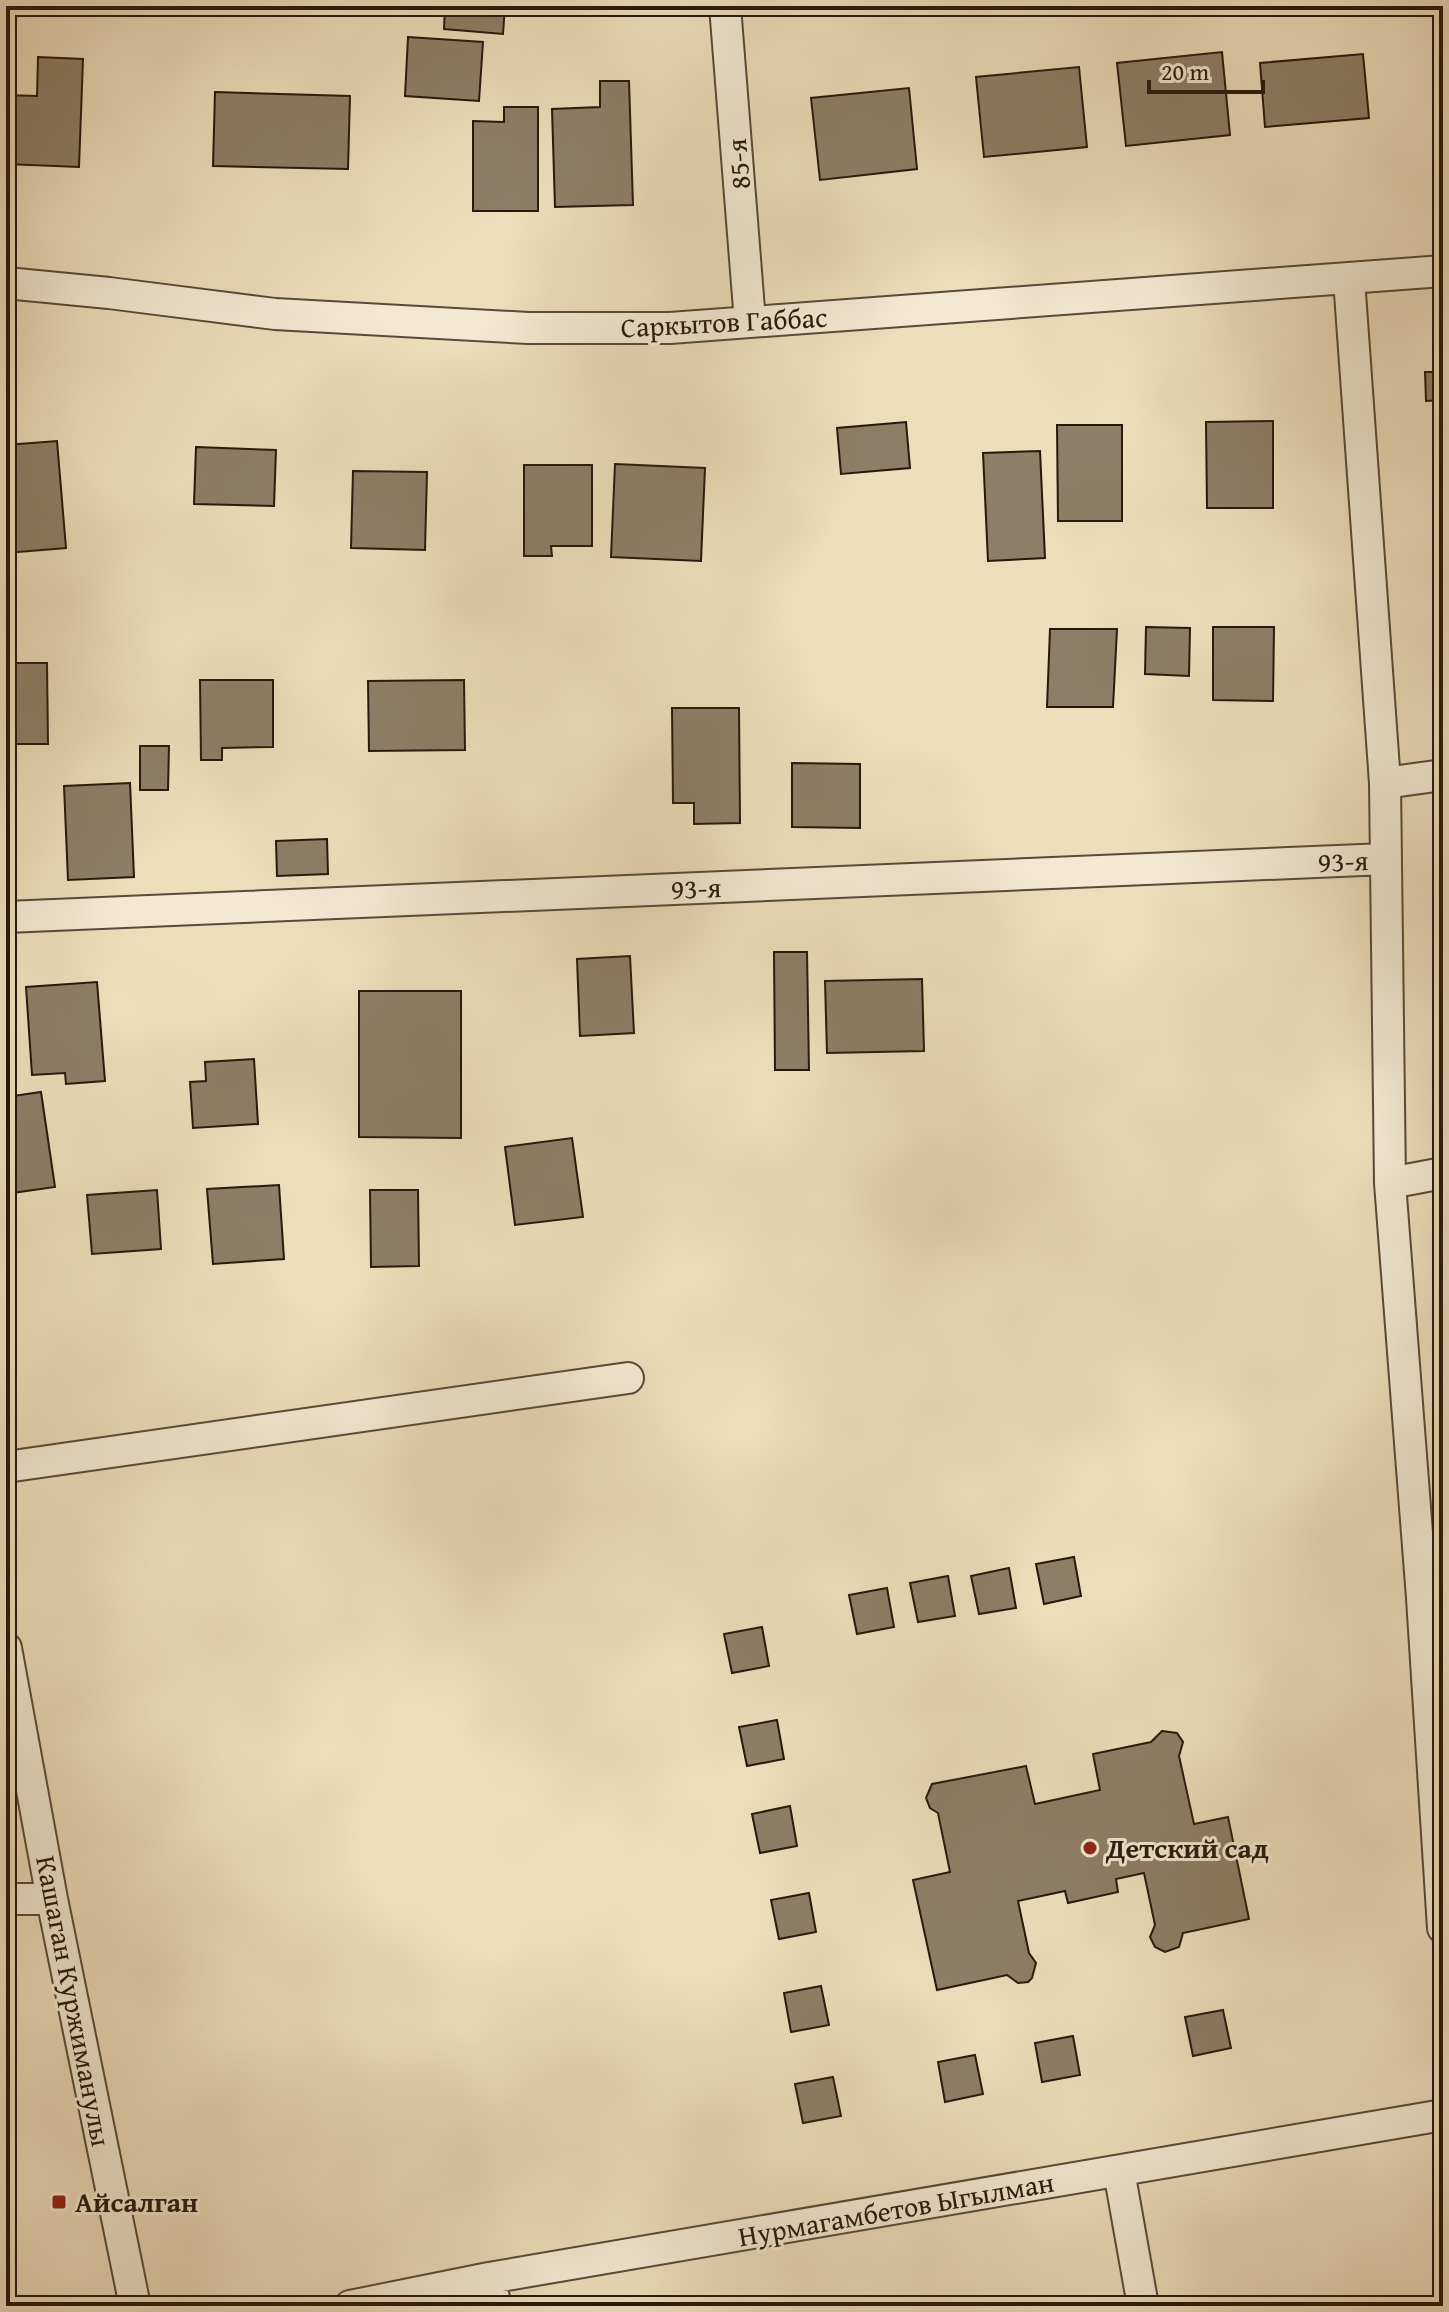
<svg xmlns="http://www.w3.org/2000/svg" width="1449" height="2312" viewBox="0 0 1449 2312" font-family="'Gentium Book Plus',serif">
	<rect width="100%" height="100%" fill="#edddbb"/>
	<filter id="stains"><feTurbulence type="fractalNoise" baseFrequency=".0025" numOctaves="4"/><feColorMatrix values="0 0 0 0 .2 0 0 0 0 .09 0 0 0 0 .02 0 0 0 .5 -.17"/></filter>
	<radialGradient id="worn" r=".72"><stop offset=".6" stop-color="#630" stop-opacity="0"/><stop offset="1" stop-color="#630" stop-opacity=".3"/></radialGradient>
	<!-- building -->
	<path fill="#8e7e67" stroke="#27180d" stroke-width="2" d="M445 6H505L503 34 444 29Z
		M408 37 483 42 479 101 405 96Z
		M1222 52 1230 135 1126 146 1117 63Z
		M1363 54 1369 118 1265 127 1260 63Z
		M38 57 83 59 79 167 6 164V95L37 96Z
		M1079 67 1087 147 984 157 976 77Z
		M600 81H629L633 205 555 207 552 109 600 107Z
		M909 88 917 169 820 180 811 98Z
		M215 92 350 96 348 169 213 166Z
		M504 107H538V211H473V121L504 122Z
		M1425 372H1443V400L1426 401Z
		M1273 421V508H1207L1206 422Z
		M906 422 910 468 841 474 837 428Z
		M1057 425H1122V521H1058Z
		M57 441 66 548 6 553V445Z
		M196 447 276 450 274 506 194 504Z
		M1040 451 1045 558 988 561 983 453Z
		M615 464 705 468 701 561 611 557Z
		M524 465H592V546H551L552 556H524Z
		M353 471 427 472 425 550 351 548Z
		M1146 627 1190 628 1189 676 1145 674Z
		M1213 627H1274L1273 701 1213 700Z
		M1050 629H1117L1113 707H1047Z
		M7 663H47L48 744H9Z
		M200 680H273V747L222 748V760H201Z
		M464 680 465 750 369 751 368 681Z
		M672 708H739L740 823 694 824V803H673Z
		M140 746H169L168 790H140Z
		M792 763 860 764V828L792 827Z
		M130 783 134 877 68 880 64 786Z
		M327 839 328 874 277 876 276 841Z
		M774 952H807L809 1070H775Z
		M630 956 634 1033 580 1036 577 959Z
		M922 979 924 1051 827 1053 825 981Z
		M97 982 105 1081 66 1084 65 1073 32 1075 26 987Z
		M359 991H461V1138L359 1137Z
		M254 1059 258 1124 193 1128 190 1082 206 1081 205 1062Z
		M41 1092 55 1187 12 1193 6 1150V1097Z
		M572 1138 583 1217 515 1225 505 1147Z
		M279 1185 284 1259 213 1264 207 1189Z
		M157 1190 161 1249 92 1254 87 1195Z
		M370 1190H418L419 1266 371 1267Z
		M1074 1557 1081 1596 1044 1604 1036 1564Z
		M1009 1568 1016 1608 979 1614 971 1576Z
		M948 1576 955 1616 918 1622 910 1583Z
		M887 1588 894 1627 857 1634 849 1595Z
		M762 1627 769 1666 732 1673 724 1634Z
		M777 1720 784 1759 747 1766 739 1727Z
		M1162 1731 1177 1733 1183 1742 1179 1756 1194 1824 1228 1817 1249 1919 1183 1933 1179 1947 1165 1952 1155 1947 1150 1937 1155 1925 1144 1873 1116 1879 1118 1892 1068 1903 1065 1891 1018 1901 1029 1953 1036 1963 1032 1978 1028 1982 1018 1983 1007 1975 937 1990 913 1880 950 1872 938 1813 930 1808 926 1798 932 1784 1026 1766 1035 1804 1100 1790 1093 1754 1151 1742Z
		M790 1806 797 1846 760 1853 752 1814Z
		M809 1893 816 1932 779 1939 771 1900Z
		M821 1986 829 2025 791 2032 784 1993Z
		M1223 2010 1231 2048 1193 2056 1185 2017Z
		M1073 2036 1080 2075 1042 2082 1035 2043Z
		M975 2055 983 2094 945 2102 938 2062Z
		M833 2077 841 2116 803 2123 795 2084Z"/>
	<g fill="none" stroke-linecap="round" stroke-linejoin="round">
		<!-- minor casing -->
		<g stroke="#584938" stroke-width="34">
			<path id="minor" d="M725 6 750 322
				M1349 279 1385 783 1390 1183 1422 1598 1443 1928
				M6 283 109 293 275 314 528 328H670L1443 271
				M1385 783 1443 775
				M6 917 1386 859
				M1390 1183 1443 1173
				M6 1467 628 1378
				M6 1648 52 1899 135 2306
				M6 1899H52
				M1119 2171 1143 2306
				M489 2278 496 2306
				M350 2306 489 2278 1443 2115"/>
		</g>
		<!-- minor -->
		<use href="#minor" stroke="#f3e9d3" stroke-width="30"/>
	</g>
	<!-- markers -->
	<g fill="#8f2418" stroke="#f3e9d3" stroke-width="3">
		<circle cx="1090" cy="1848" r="8"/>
		<rect x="51" y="2194" width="16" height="16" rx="4"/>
	</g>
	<g text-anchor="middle" stroke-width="6" stroke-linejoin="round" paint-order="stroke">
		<!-- street labels -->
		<g font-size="28" fill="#27180d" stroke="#f3e9d3">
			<text transform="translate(738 164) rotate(-95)" y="10">85-я</text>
			<text transform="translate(724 322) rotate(-3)" y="10">Саркытов Габбас</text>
			<text transform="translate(1343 861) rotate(-2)" y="10">93-я</text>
			<text transform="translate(696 888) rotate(-2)" y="10">93-я</text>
			<text transform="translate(74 2001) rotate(79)" y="10">Кашаган Куржиманулы</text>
			<text transform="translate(896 2209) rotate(-10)" y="10">Нурмагамбетов Ыгылман</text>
		</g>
		<!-- poi labels -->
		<g font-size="28" font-weight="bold" fill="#27180d" stroke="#f3e9d3" text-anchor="start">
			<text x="1106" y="1858">Детский сад</text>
			<text x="75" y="2212">Айсалган</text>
		</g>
	</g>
	<!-- margin -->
	<rect width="1449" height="2312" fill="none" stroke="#edddbb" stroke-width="32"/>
	<rect x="8" y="8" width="1433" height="2296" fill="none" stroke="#27180d" stroke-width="4"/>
	<rect x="16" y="16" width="1417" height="2280" fill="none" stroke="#27180d" stroke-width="2"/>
	<!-- scale -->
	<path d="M1149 80v12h114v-12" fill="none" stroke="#27180d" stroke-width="4"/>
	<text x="1161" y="80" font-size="24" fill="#27180d" stroke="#f3e9d3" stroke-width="6" paint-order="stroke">20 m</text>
	<rect width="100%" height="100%" filter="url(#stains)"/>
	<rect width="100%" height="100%" fill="url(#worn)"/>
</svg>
